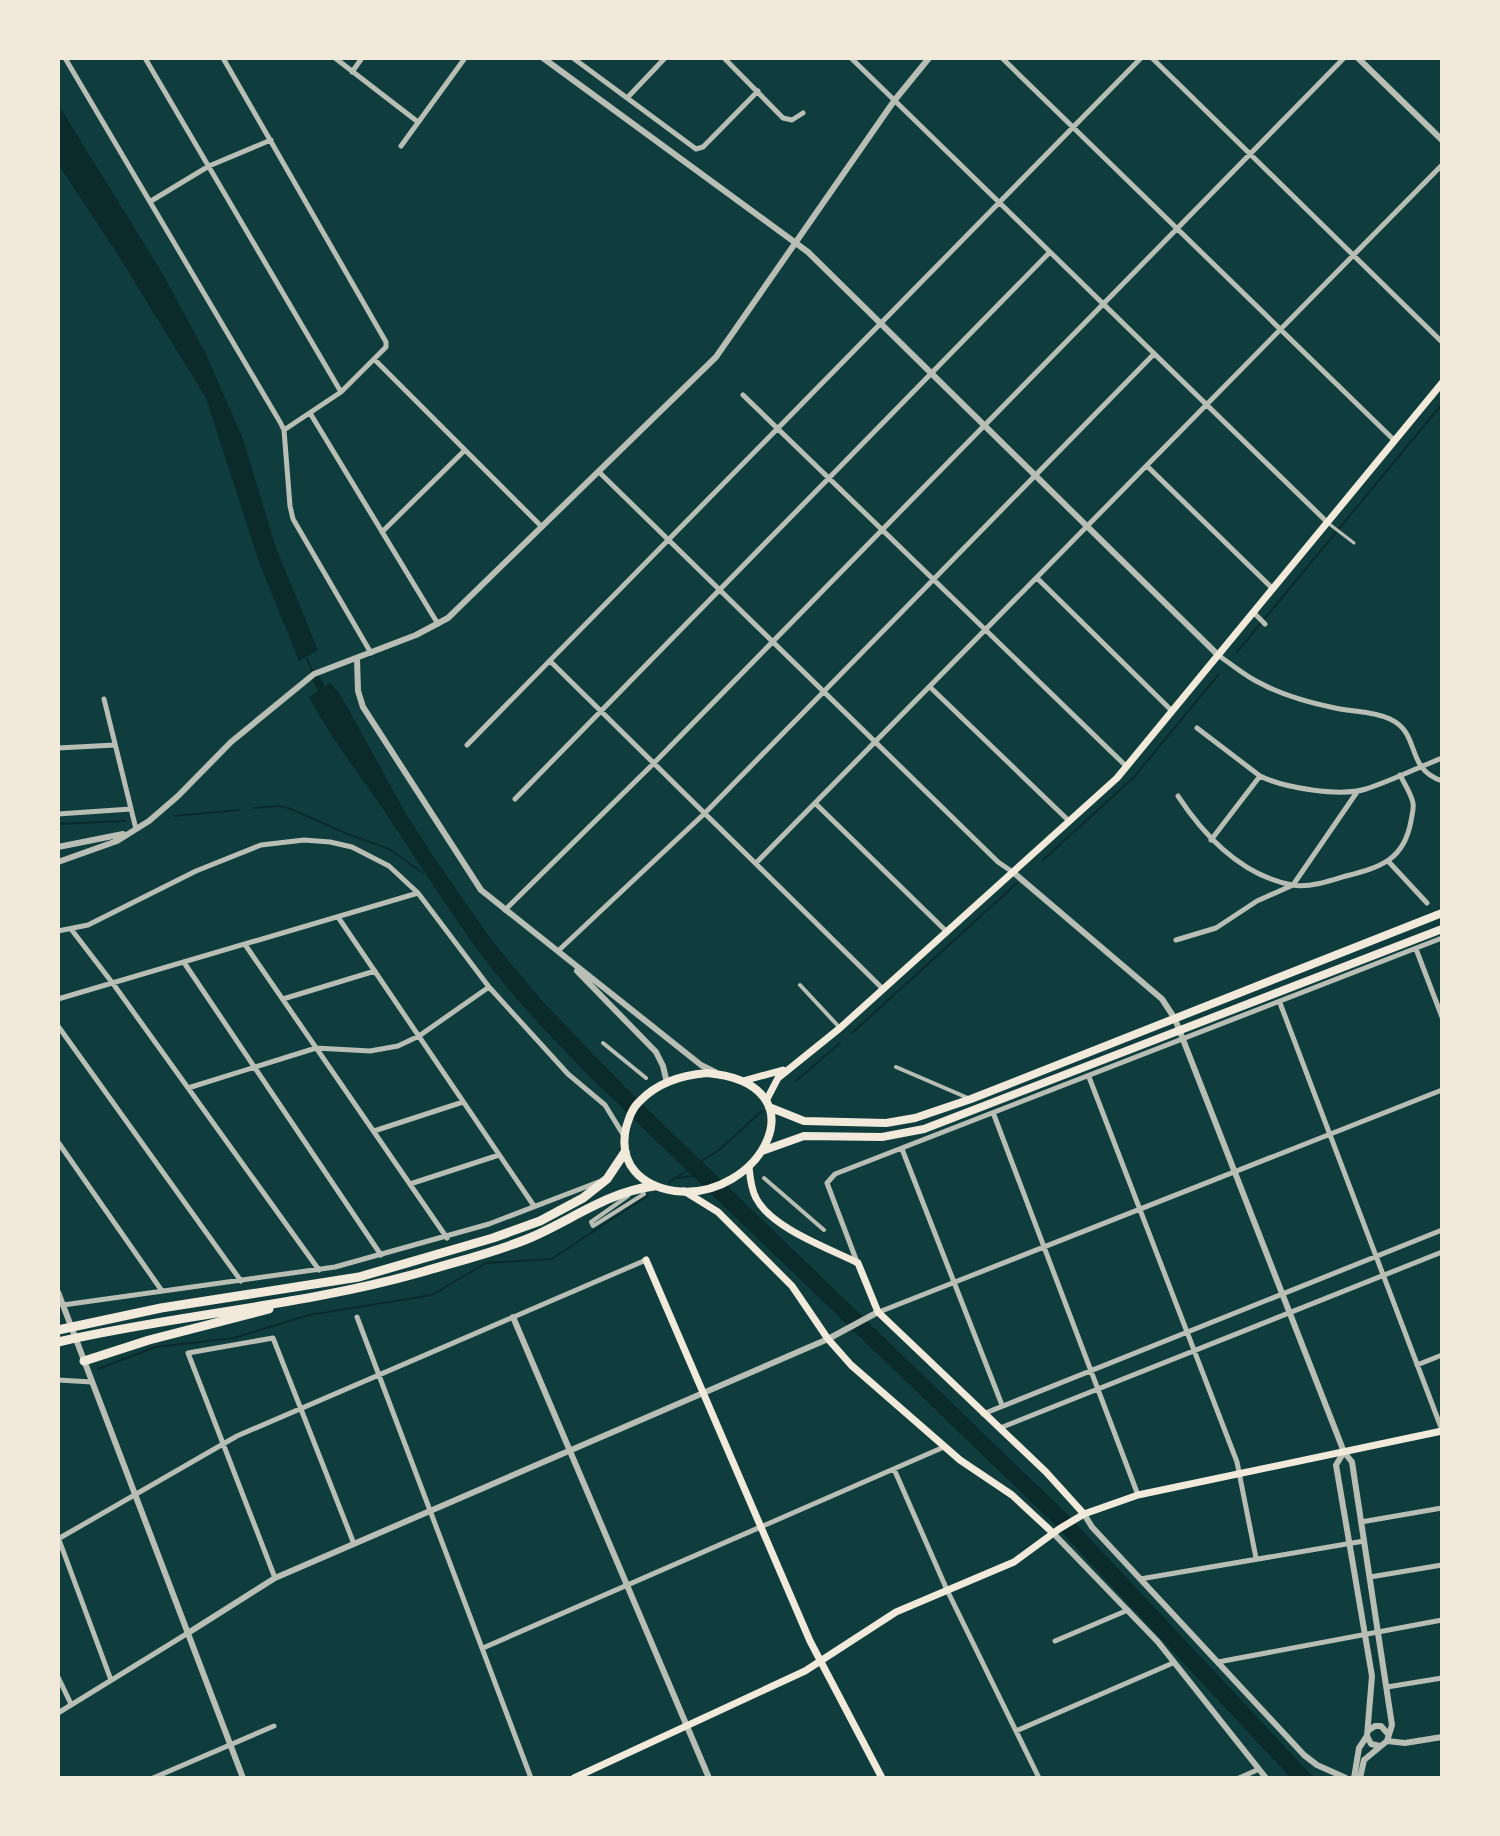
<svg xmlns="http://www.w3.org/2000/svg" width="1500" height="1836" viewBox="0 0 1500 1836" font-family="Commissioner,sans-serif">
	<rect width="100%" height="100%" fill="#0f3d3e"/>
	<!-- water -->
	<path fill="#0a2a2b" d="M58 104 161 271 205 352 243 439 276 548 318 650 299 661 259 562 206 398 118 255 58 164Z
		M330 683 340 694 405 812 431 853 493 942 543 1002 633 1095 1066 1513 1314 1778H1291L1052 1522 592 1079C555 1041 518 1003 486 961 449 912 417 860 383 809 357 771 330 737 309 697Z"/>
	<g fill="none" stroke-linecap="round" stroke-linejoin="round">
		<!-- stream -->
		<path stroke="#0a2a2b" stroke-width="2" d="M1237 652 1442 404
			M307 659 312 671
			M253 808 279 806 291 809 345 833 389 849 423 873
			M174 816 239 810
			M58 824 125 821
			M1043 860 1134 777 1219 674
			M852 1033 1017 883
			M796 1081 840 1043
			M701 1161 719 1150 762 1111
			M677 1178 694 1176
			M669 1182 689 1169
			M98 1369 156 1347 234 1338 309 1315 432 1295 486 1263 552 1259 648 1195"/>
		<!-- canal -->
		<path stroke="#0a2a2b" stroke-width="8" d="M314 674 325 696"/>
		<!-- service -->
		<path stroke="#b8beb3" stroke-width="3" d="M1328 523 1354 543"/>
		<!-- pedestrian -->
		<path stroke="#b8beb3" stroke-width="4" d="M800 985 840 1028
			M603 1043 646 1078
			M896 1067 968 1098
			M764 1178 824 1230
			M628 1196 591 1222 593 1226 644 1194 641 1190"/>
		<!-- minor -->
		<path stroke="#b8beb3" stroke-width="5" d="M65 58 280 422 284 430 290 506 293 519 371 653
			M145 58 341 392
			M223 58 386 342V347L341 392 284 430
			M335 58 418 122
			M573 58 696 149 703 147 758 91
			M724 58 783 118 792 120 803 113
			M851 58 1327 522
			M1002 58 1394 440
			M1152 58 1442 342
			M352 72 362 58
			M627 98 665 58
			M401 146 465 58
			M151 201 209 166 271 140
			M374 359 542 527
			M743 395 1126 766
			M310 413 438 624
			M1147 466 1273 589
			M599 472 998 862 1014 873
			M382 532 465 450
			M1037 578 1172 711
			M1254 613 1265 624
			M1219 656C1233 665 1245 676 1260 683 1282 695 1311 703 1335 708 1353 712 1373 711 1390 719 1422 734 1404 768 1442 781
			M550 661 883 989
			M930 687 1069 821
			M104 699 136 829
			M1197 728 1260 776C1284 788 1340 797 1366 789 1391 781 1417 768 1442 758
			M467 745 1141 58
			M58 748 115 745
			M1178 796C1205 837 1241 875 1292 885 1309 888 1330 881 1346 876 1381 867 1404 860 1411 821 1412 815 1414 808 1413 803 1411 793 1404 783 1400 775
			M515 799 1049 253
			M816 804 947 932
			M58 814 131 809
			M1211 840 1260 776
			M1388 861 1427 903
			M756 863 1442 165
			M505 910 654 763 1344 58
			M338 917 534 1206
			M71 929 114 985 319 1270
			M58 931 88 925 196 871 261 845 304 840 330 842 352 847 389 866 418 893 489 987 568 1074 605 1105 624 1136
			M1176 940 1216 928 1257 901 1293 885 1357 792
			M246 946 447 1238
			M1416 949 1442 1017
			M558 951 705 813 1153 355
			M185 964 381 1255
			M58 999 418 893
			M283 999 375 971
			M1280 1003 1442 1430
			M58 1026 241 1281
			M1089 1077 1237 1462 1256 1558
			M188 1088 316 1048 370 1051 398 1046 419 1036 489 987
			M994 1115 1138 1495
			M374 1131 463 1102
			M58 1142 162 1291
			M902 1149 1002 1405
			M410 1184 499 1155
			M857 1262 827 1183 835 1174 1442 938
			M63 1305 335 1267 489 1224 601 1181
			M879 1312 1442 1090
			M357 1317 531 1778
			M1417 1365 1442 1355
			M58 1380 92 1382
			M983 1414 1442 1230
			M1000 1428 1442 1252
			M894 1469 947 1590 1039 1778
			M1361 1522 1442 1508
			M58 1537 111 1680
			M58 1539 237 1436 646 1260
			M1370 1577 1442 1565
			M275 1578 188 1353 273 1338 354 1544
			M1140 1579 1364 1541
			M1055 1641 1128 1610
			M483 1648 944 1447
			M1218 1662 1442 1620
			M58 1677 71 1704
			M1387 1687 1442 1678
			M58 1713 188 1633
			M1016 1731 1173 1663
			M153 1778 274 1726
			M1239 1778 1257 1770"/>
		<!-- tertiary -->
		<path stroke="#b8beb3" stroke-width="6" d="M543 58 808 252 1219 656
			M1358 58 1442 140
			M357 659 358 691 363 707 481 890 701 1065 715 1072
			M58 847 123 834
			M58 862 117 841 149 821 178 796 231 742 314 674 416 635 448 618 716 357 894 101 929 58
			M1014 873 1162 999 1175 1019 1344 1452 1352 1462 1392 1725 1387 1741 1364 1760 1360 1778
			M577 971 656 1052 663 1066 667 1083
			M58 1292 243 1778
			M513 1317 709 1778
			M1344 1452 1336 1465 1372 1676 1367 1736 1371 1744 1380 1746
			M1084 1514 1092 1527 1304 1755 1317 1765 1346 1778
			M1053 1533 1158 1642 1266 1778
			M188 1633 275 1578 828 1339 878 1312
			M1369 1730 1375 1726H1381L1388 1734
			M1387 1741 1405 1743 1442 1737
			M1354 1778 1359 1748 1367 1736"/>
		<!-- secondary -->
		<path stroke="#f1e9da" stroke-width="7" d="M743 1081 783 1070
			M766 1101 778 1078 840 1028 1117 778 1442 383
			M749 1167C750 1177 751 1189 756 1198 771 1228 828 1248 858 1263L878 1312 1046 1472 1084 1514
			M684 1191 718 1212 792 1286 828 1339 851 1365 960 1460 1012 1495 1053 1533
			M646 1260 810 1641 882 1778
			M574 1778 805 1671 896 1612 1014 1562 1059 1529 1084 1514 1138 1495 1442 1431"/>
		<!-- trunk -->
		<path stroke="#f1e9da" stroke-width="8" d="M707 1073C826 1084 759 1202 675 1191 641 1186 618 1164 626 1128 629 1118 632 1108 640 1101 657 1083 683 1075 707 1073Z
			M769 1107 804 1121 886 1123 915 1118 971 1099 1442 913
			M762 1151 804 1136 882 1137 924 1129 1442 929"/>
		<!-- motorway -->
		<path stroke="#f1e9da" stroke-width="9" d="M58 1330 161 1308 359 1277 493 1238 540 1221 583 1198 607 1179 625 1152
			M58 1342C179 1314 303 1306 422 1272 458 1261 497 1252 532 1237 573 1219 608 1192 654 1186
			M84 1361 149 1340 269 1309"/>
	</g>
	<!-- border -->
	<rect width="1500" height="1836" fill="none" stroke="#f1e9da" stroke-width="120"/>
</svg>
